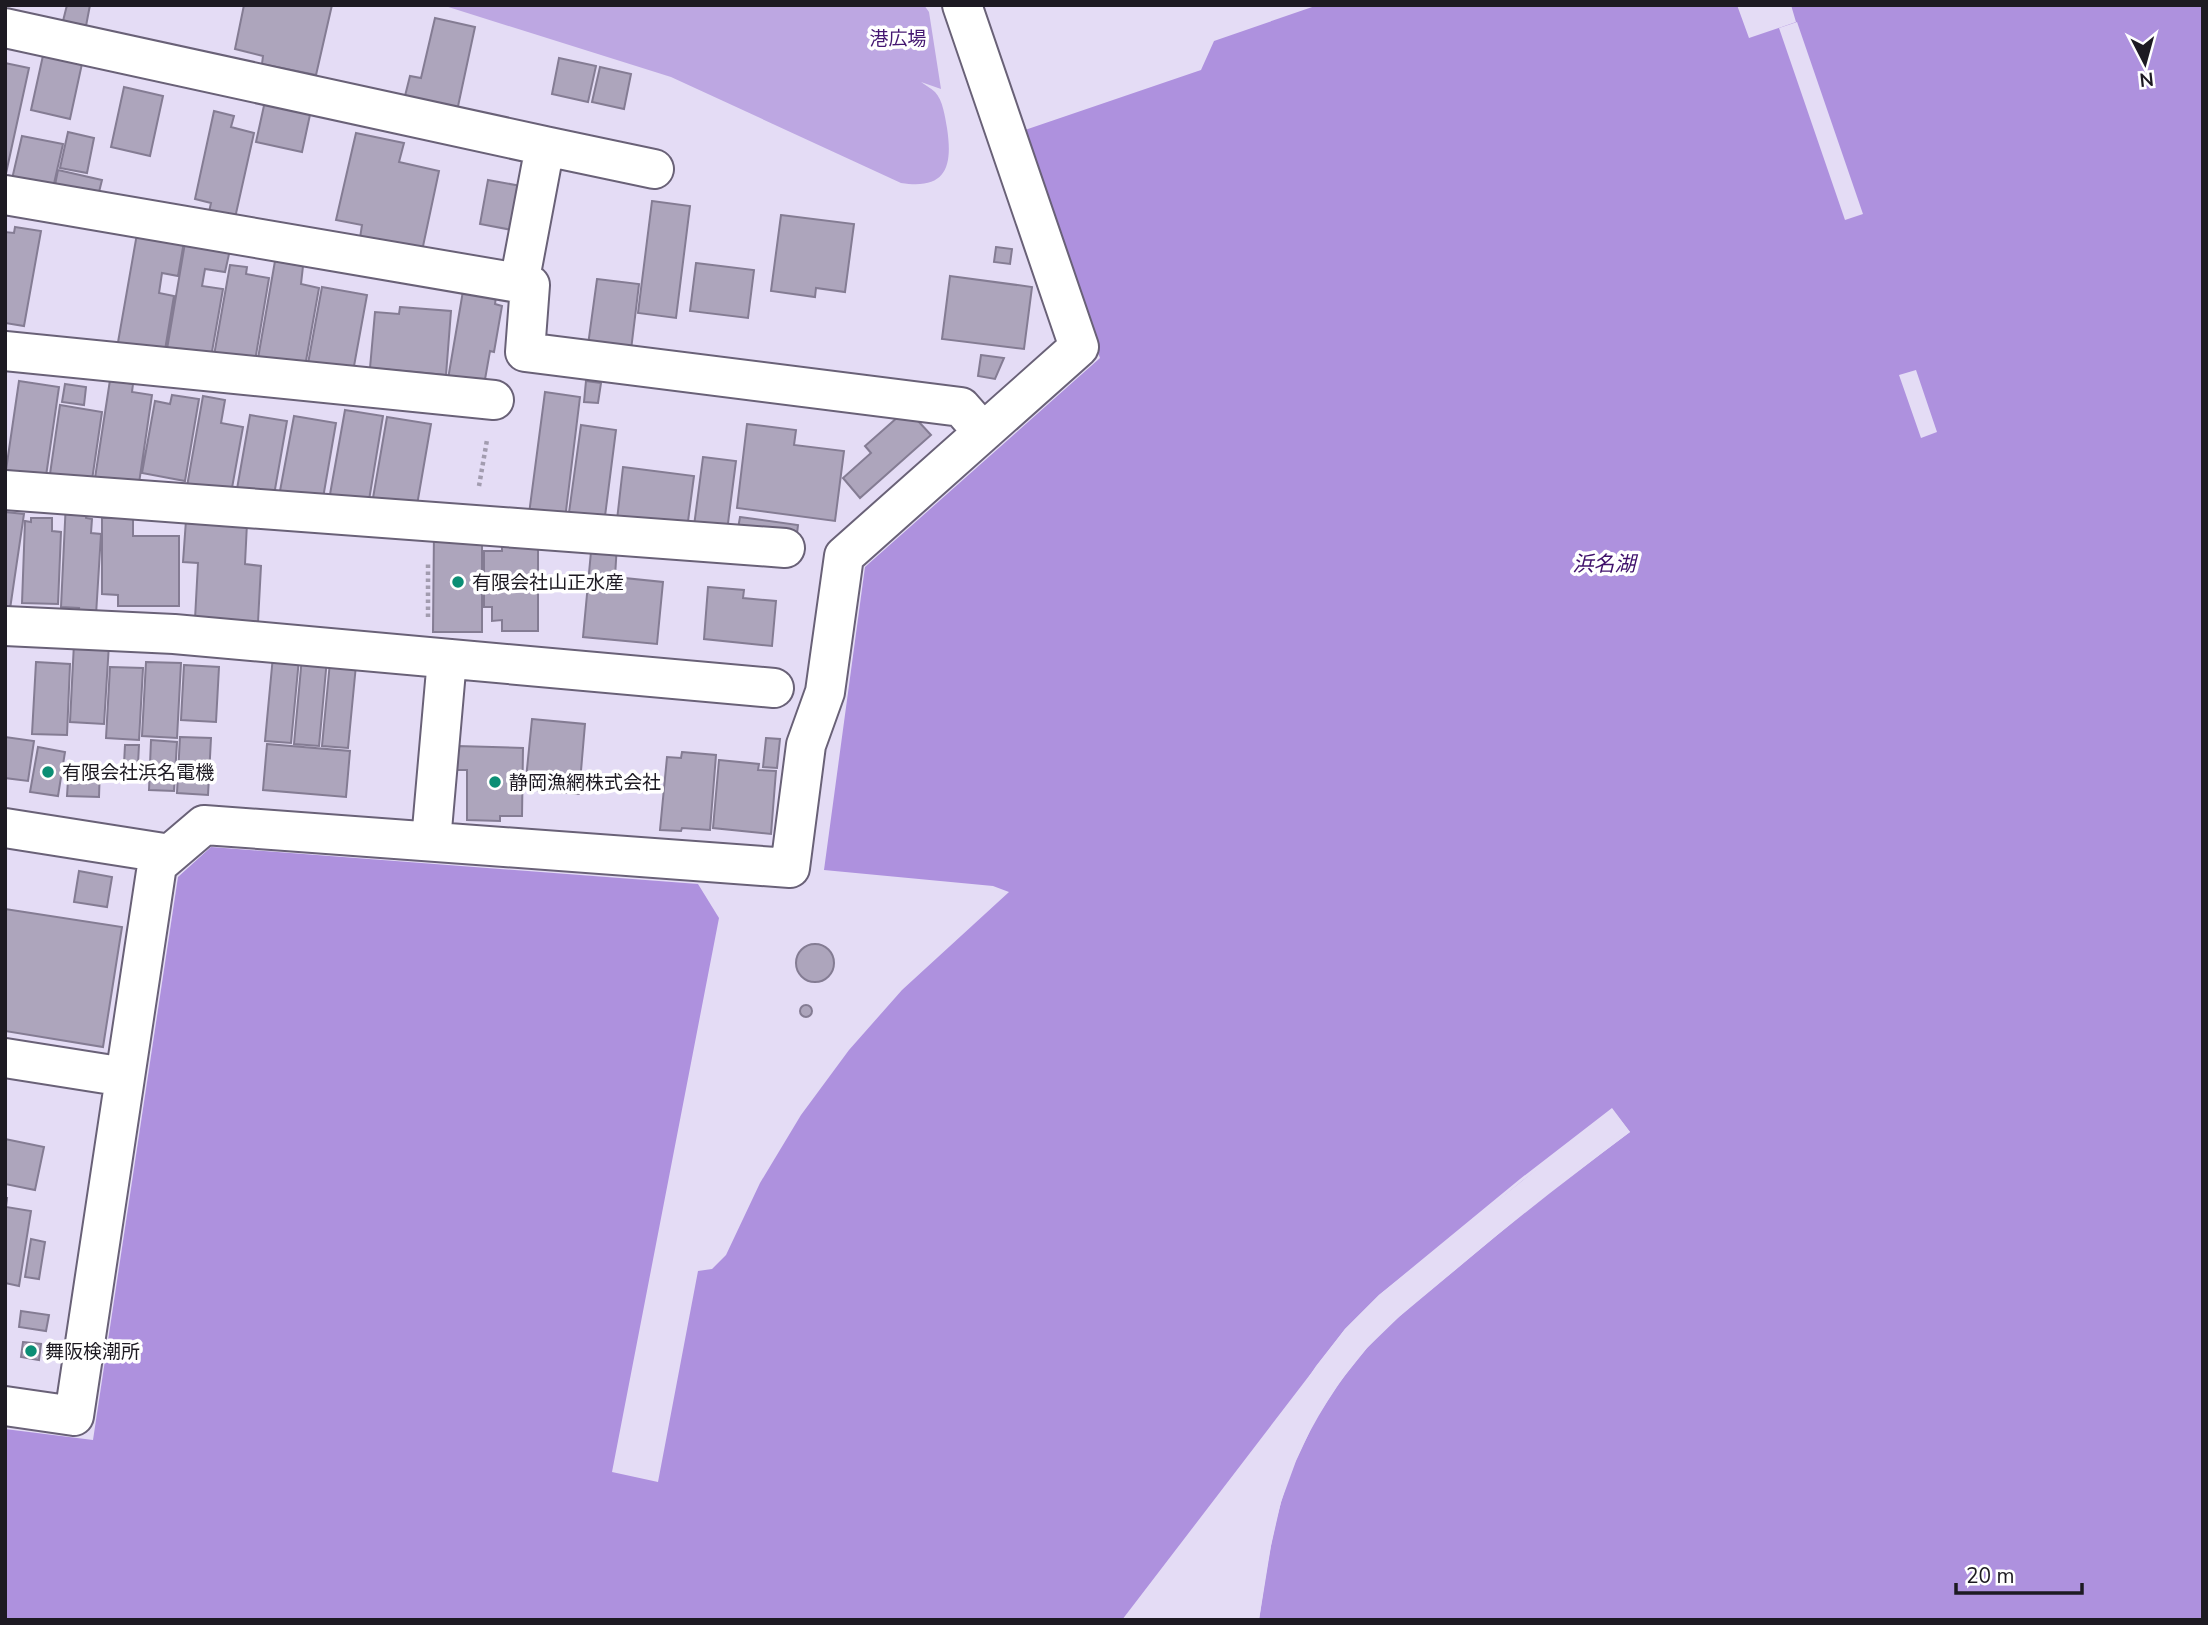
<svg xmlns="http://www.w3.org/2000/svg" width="2208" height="1625" viewBox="0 0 2208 1625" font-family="'Nunito Sans','Noto Sans JP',sans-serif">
	<rect width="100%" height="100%" fill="#e4dcf5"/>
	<!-- green -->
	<path fill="#bda7e2" d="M442 5H924L929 12 941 89 921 82C925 85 931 88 935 92 943 100 945 117 947 128 953 167 946 190 901 183L671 77Z"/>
	<!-- water -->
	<path fill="#ae91de" d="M1318 5H1737L1749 38 1796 22 1791 5H2203V1620H1259C1267 1566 1274 1511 1296 1460 1314 1420 1338 1381 1367 1348 1397 1315 1433 1289 1467 1260 1520 1216 1574 1174 1630 1132L1612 1109 1379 1295 1345 1329 1122 1620H5V1429L93 1440 178 877 211 847 698 884 719 918 612 1472 658 1482 698 1271 712 1269 726 1255 760 1183 801 1115 849 1050 902 990 1009 892 993 886 824 870 865 567 1100 358 1022 131 1201 70 1214 41Z"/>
	<!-- pier -->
	<path fill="#e4dcf5" d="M1797 22 1863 214 1845 220 1779 28Z
		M1916 370 1937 432 1921 438 1899 375Z
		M1612 1108 1630 1132 1538 1201 1399 1317 1367 1348 1339 1383 1315 1420 1296 1461 1281 1502 1271 1546 1259 1620H1255L1267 1545 1277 1501 1293 1459 1312 1419 1336 1381 1365 1346 1397 1314 1536 1199 1625 1131 1612 1113 1522 1181 1381 1297 1348 1332 1289 1407 1316 1366 1345 1329 1379 1295 1520 1179Z"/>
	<!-- building -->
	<path fill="#ada5bc" stroke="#847c93" stroke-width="2" d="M67 5H90L86 26 63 21Z
		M244 5H332L316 75 262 64 263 56 235 49Z
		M435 18 475 27 457 111 404 100 410 76 421 78Z
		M44 51 83 59 70 119 31 110Z
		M559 58 596 66 588 102 552 94Z
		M5 63 29 68 5 178Z
		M600 67 631 74 624 109 592 102Z
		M124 87 163 96 150 156 111 147Z
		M265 101 311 110 302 152 256 142Z
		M214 111 234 116 231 127 254 133 235 218 209 212 211 203 195 199Z
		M68 132 94 138 87 173 60 168Z
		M356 133 404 143 399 162 439 171 422 251 360 238 362 225 336 220Z
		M22 136 63 144 53 188 12 179Z
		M58 170 102 180 97 200 54 190Z
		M488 180 521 186 512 230 480 224Z
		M652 201 690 206 676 318 638 313Z
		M781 215 854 224 845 292 816 288 815 297 771 291Z
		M15 227 41 231 24 326 5 323V232L14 233Z
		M138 228 185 236 178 276 162 273 159 293 174 296 164 356 117 348Z
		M186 237 231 245 225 272 205 269 202 286 223 289 210 363 166 355Z
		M996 247 1012 249 1010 264 994 262Z
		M275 261 303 266 301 284 319 288 304 372 257 364Z
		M696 263 754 270 748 318 690 311Z
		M230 265 247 267 246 274 269 278 255 361H213Z
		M950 276 1032 287 1024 349 942 339Z
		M597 279 639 284 631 350 588 345Z
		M322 287 367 295 352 377 307 369Z
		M463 291 496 297 495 304 502 306 494 352 490 351 484 385 448 379Z
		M400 307 451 311 446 375 370 368 375 312 399 314Z
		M981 355 1004 358 995 379 978 376Z
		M110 380 133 384 132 392 152 395 138 490 95 478Z
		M19 381 59 387 46 476 6 470Z
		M586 381 601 383 598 403 584 402Z
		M65 384 86 387 84 405 62 402Z
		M545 392 580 397 565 519 529 514Z
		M172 395 199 399 185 481 142 473 155 401 170 404Z
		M203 396 225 400 221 423 243 427 230 499 186 492Z
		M60 405 102 412 92 480 50 474Z
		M907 409 931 435 860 498 843 478 871 453 865 446Z
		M345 410 383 416 368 506 329 500Z
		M250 415 287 421 274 495 237 489Z
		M294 416 336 423 323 498 280 491Z
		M387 417 431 424 417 505 373 498Z
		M747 424 796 430 794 445 844 451 835 521 737 508Z
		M581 425 616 430 604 524 568 520Z
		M703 457 736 461 727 531 694 526Z
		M623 467 694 476 687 529 617 520Z
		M66 501 87 502 86 518 92 519 91 533 101 534 96 615 78 614 79 608 61 607Z
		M5 512 24 514 10 609 5 608Z
		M740 517 798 525 796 542 737 534Z
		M31 518H52V531L61 532 58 604 22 603 25 521 31 522Z
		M102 518H133V536H179V606H118V595L102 594Z
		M186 520 247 523 245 564 261 566 258 622 195 619 198 563 183 562Z
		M434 531 482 532V632H433Z
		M538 536V631H502V620L492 621V607H484V551H502V537Z
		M592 541 617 544 615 577 663 582 657 644 583 637Z
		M708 587 744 590 743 598 776 601 772 646 704 639Z
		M74 643 109 644 104 724 70 722Z
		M273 656 299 659 291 743 265 741Z
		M302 657 327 659 319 746 294 744Z
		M36 662 70 664 67 735 32 734Z
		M146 662 181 663 177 738 142 736Z
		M330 662 356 665 348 748 322 746Z
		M184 665 219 667 216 722 181 720Z
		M110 667 143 668 139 740 106 738Z
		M532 719 585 724 579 794 525 789Z
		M5 737 34 741 28 781 5 778Z
		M180 737 211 738 208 795 177 793Z
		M766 738 780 739 777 768 763 767Z
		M151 740 177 742 174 791 149 790Z
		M267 744 350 751 346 797 263 790Z
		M125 745H139L138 764H124Z
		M457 746 523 748 522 816H500V821L467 820V770H456Z
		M38 747 65 752 58 796 30 792Z
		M682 752 716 755 710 830 682 828 681 831 660 830 667 757 681 758Z
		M719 760 759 764 758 770 776 771 771 834 713 828Z
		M69 764 100 765 99 797 67 796Z
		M79 871 112 877 107 907 74 902Z
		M5 909 122 927 103 1047 5 1031Z
		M796 963a19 19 0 1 1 38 0a19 19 0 1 1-38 0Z
		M800 1011a6 6 0 1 1 12 0a6 6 0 1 1-12 0Z
		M5 1139 44 1147 35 1190 5 1184Z
		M5 1198H7L6 1207 31 1211 19 1286 5 1283Z
		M31 1239 45 1242 39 1279 25 1277Z
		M21 1311 49 1315 46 1331 19 1327Z
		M23 1342 41 1344 39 1360 21 1357Z"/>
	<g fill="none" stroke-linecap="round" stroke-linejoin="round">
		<!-- minor casing -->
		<g stroke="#696177" stroke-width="42">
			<path id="minor" d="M5 28 545 146 519 284
				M545 146 654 169
				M5 195 530 285 525 352 961 407 983 432
				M5 351 494 400
				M5 490 785 548
				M5 626 174 634 774 688
				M5 828 170 854
				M431 841 447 659
				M5 1058 125 1077
				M5 1406 74 1416 157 865 204 825 790 868 806 745 825 692 844 556 1079 347 962 5"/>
		</g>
		<!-- path -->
		<path stroke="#a29caf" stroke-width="4.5" stroke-dasharray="3.5 3.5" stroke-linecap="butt" d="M479 486 487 440
			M428 617V563"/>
		<!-- minor -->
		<use href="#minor" stroke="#fff" stroke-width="38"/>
	</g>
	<!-- markers -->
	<g fill="#0b8e75" stroke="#fff" stroke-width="2.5">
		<circle cx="458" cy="582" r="7"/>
		<circle cx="48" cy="772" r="7"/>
		<circle cx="495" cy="782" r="7"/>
		<circle cx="31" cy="1351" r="7"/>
	</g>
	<g text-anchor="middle" stroke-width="7" stroke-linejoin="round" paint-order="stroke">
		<!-- park labels -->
		<g font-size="19" fill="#441771" stroke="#fff">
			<text x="898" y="45">港広場</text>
		</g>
		<!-- poi labels -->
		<g font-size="19" fill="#1d1a22" stroke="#fff" text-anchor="start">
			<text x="472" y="589">有限会社山正水産</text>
			<text x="62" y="779">有限会社浜名電機</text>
			<text x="509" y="789">静岡漁網株式会社</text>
			<text x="45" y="1358">舞阪検潮所</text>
		</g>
		<!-- water labels -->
		<g font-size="21" font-style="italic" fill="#3e0f6a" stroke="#fff">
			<text x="1604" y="571">浜名湖</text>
		</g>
	</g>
	<!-- border -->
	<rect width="2208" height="1625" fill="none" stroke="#1d1a22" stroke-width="14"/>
	<!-- north arrow -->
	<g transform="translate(2145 63) rotate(174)" stroke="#ffffff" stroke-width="5" paint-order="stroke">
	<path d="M0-5L12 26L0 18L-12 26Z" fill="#1d1a22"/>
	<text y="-10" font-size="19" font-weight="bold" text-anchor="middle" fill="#1d1a22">N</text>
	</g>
	<!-- scale -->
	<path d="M1956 1583v10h126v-10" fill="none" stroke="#1d1a22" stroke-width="3.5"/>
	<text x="1966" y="1583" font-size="21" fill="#1d1a22" stroke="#ffffff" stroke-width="5" paint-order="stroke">20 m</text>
</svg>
